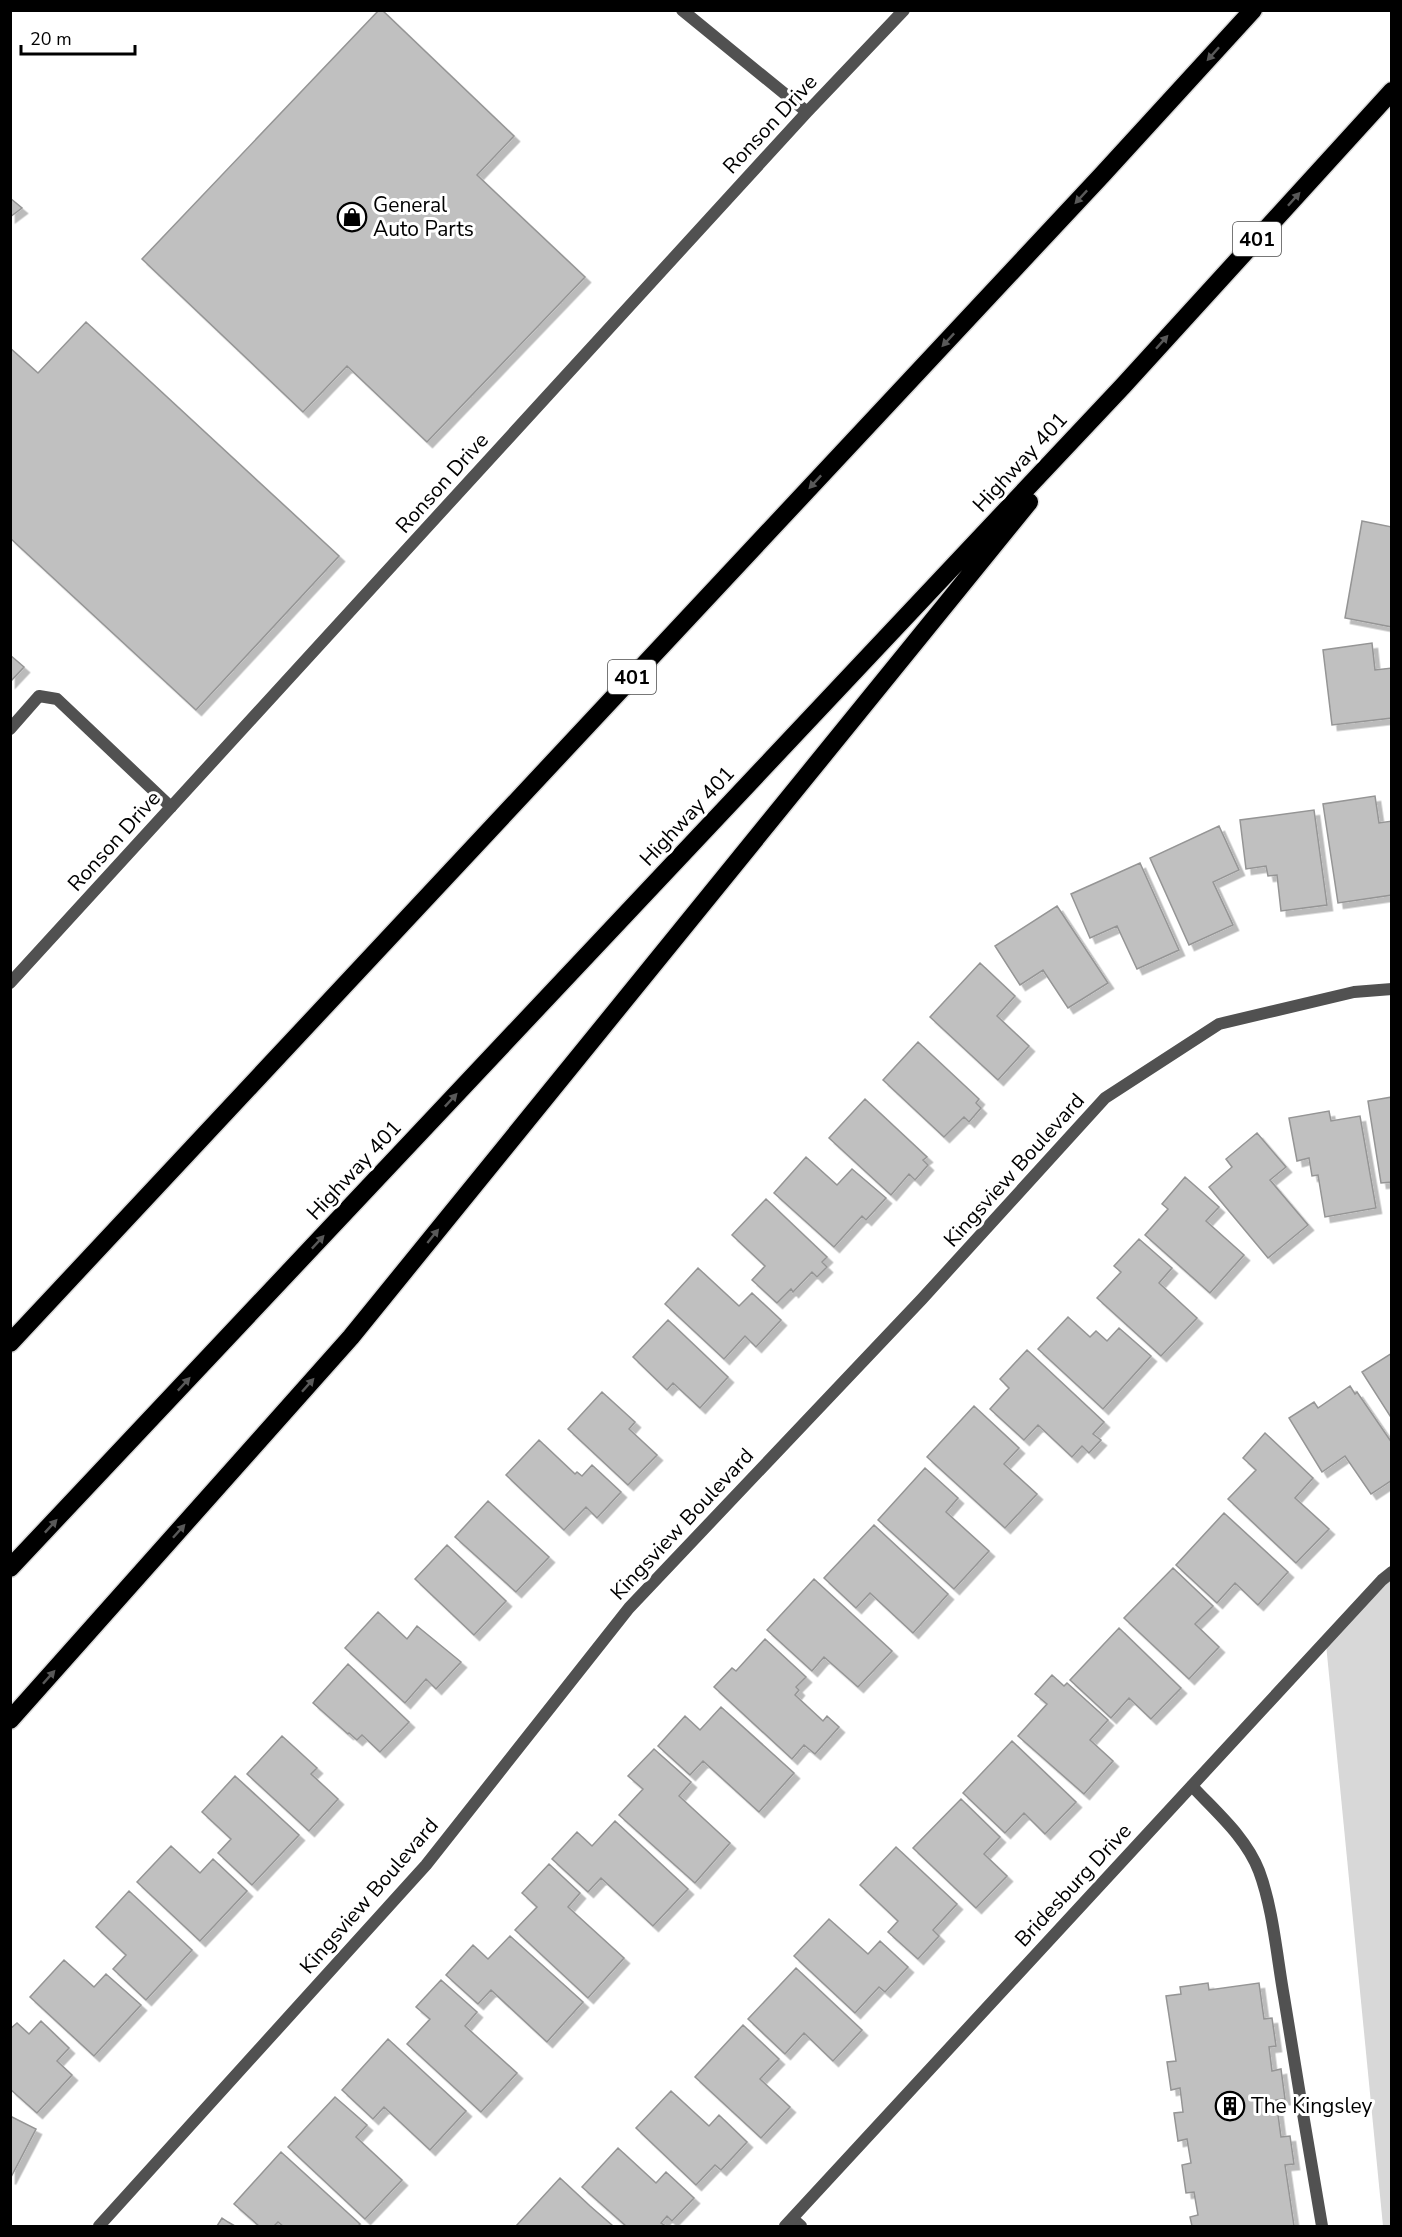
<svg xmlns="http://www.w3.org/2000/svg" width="1402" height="2237" viewBox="0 0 1402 2237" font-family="'Nunito Sans',sans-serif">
	<defs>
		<filter id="shadow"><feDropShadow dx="5.5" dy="5.5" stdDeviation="0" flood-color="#0004"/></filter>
	</defs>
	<rect width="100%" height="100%" fill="#fff"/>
	<!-- green -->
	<path fill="#d8d8d8" d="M1391 1576V2226H1383L1326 1644Z"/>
	<!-- building -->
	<path fill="#c0c0c0" stroke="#959595" stroke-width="1.5" filter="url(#shadow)" d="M379 10H382L514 136 477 175 585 277 427 442 347 366 303 412 142 259Z
		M10 198 22 208 10 217Z
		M86 322 339 556 196 710 10 538V348L38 373Z
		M1362 521 1392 527V627L1345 618Z
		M1372 643 1375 670 1392 668V718L1332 725 1323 650Z
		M10 655 24 667 10 682Z
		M1375 796 1379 823 1392 821V895L1338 903 1323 804Z
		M1314 810 1327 905 1281 911 1277 875 1268 876 1266 866 1246 869 1240 820Z
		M1219 826 1239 870 1213 882 1233 925 1189 945 1150 858Z
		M1140 863 1179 950 1137 969 1117 926 1090 938 1071 894Z
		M1057 906 1108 983 1068 1008 1043 970 1020 985 995 946Z
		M980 963 1015 996 997 1016 1029 1046 998 1080 930 1017Z
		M918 1042 979 1099 976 1103 981 1108 969 1122 964 1117 944 1137 883 1080Z
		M1392 1097V1182L1381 1183 1368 1101Z
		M865 1099 927 1157 923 1160 928 1165 915 1180 909 1174 891 1195 829 1138Z
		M1329 1111 1331 1121 1360 1116 1376 1208 1325 1217 1318 1175 1312 1176 1309 1158 1297 1161 1289 1118Z
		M1257 1133 1286 1167 1270 1180 1308 1225 1268 1258 1209 1187 1232 1167 1226 1159Z
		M806 1157 837 1185 852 1169 886 1198 866 1220 862 1216 834 1247 774 1193Z
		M1185 1177 1219 1207 1206 1221 1244 1255 1210 1293 1145 1235 1168 1209 1162 1204Z
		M766 1199 827 1257 822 1262 827 1267 817 1277 812 1272 793 1292 791 1289 777 1303 752 1280 765 1266 732 1235Z
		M1139 1239 1172 1268 1159 1283 1197 1318 1161 1356 1097 1298 1121 1272 1114 1266Z
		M698 1268 739 1306 752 1293 781 1320 756 1347 745 1336 724 1359 665 1304Z
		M1068 1317 1090 1337 1096 1331 1107 1341 1119 1328 1151 1356 1103 1409 1038 1349Z
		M668 1320 728 1377 700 1408 673 1383 667 1390 633 1357Z
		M1027 1350 1104 1422 1093 1434 1101 1440 1089 1453 1082 1446 1072 1457 1038 1425 1024 1440 990 1409 1009 1388 1000 1379Z
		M1392 1353V1419L1362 1372Z
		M1350 1386 1355 1394 1357 1392 1392 1443V1480L1371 1494 1345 1456 1322 1472 1289 1418 1314 1402 1318 1408Z
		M602 1392 635 1422 629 1429 657 1455 628 1485 568 1429Z
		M974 1406 1019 1448 1004 1464 1037 1494 1005 1528 927 1457Z
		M1265 1433 1313 1478 1295 1498 1329 1529 1296 1563 1228 1499 1256 1470 1243 1458Z
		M539 1440 575 1474 577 1472 582 1476 592 1465 621 1492 597 1518 586 1507 564 1530 506 1475Z
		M925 1468 958 1498 946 1512 989 1551 954 1589 878 1520Z
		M488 1501 549 1557 516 1592 455 1537Z
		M1224 1513 1288 1572 1258 1605 1235 1583 1217 1603 1176 1565Z
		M874 1525 948 1594 913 1633 870 1593 856 1608 824 1578Z
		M447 1545 506 1601 474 1635 415 1579Z
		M1173 1568 1213 1606 1195 1624 1219 1647 1189 1679 1124 1618Z
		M814 1579 892 1651 858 1687 824 1657 812 1671 767 1630Z
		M378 1612 407 1639 417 1626 461 1662 436 1689 426 1679 405 1703 345 1648Z
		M1119 1628 1181 1688 1151 1719 1129 1698 1111 1718 1070 1680Z
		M765 1639 806 1677 796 1687 799 1690 795 1695 823 1721 827 1716 839 1727 815 1754 804 1745 792 1759 714 1687 732 1668 736 1671Z
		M348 1664 409 1722 380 1752 362 1735 357 1740 349 1733 348 1734 313 1703Z
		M1052 1675 1064 1686 1067 1683 1108 1720 1090 1740 1113 1761 1084 1794 1018 1736 1047 1704 1035 1694Z
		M721 1707 794 1773 759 1812 703 1761 690 1775 658 1746 685 1716 700 1730Z
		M282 1736 317 1768 311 1774 338 1799 309 1831 247 1774Z
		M1012 1741 1076 1802 1045 1834 1024 1813 1005 1833 963 1793Z
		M654 1749 691 1782 679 1796 730 1843 695 1883 619 1815 643 1789 628 1776Z
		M235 1776 299 1835 252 1885 218 1853 231 1839 202 1812Z
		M961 1799 1000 1837 984 1854 1007 1876 976 1908 913 1848Z
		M615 1821 688 1889 653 1926 601 1878 588 1892 552 1859 577 1832 592 1846Z
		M171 1846 200 1873 213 1859 247 1891 200 1941 137 1882Z
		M896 1847 957 1904 933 1930 939 1936 918 1959 888 1932 898 1921 860 1885Z
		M549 1864 580 1893 568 1907 624 1958 588 1998 515 1930 537 1907 522 1893Z
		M129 1891 192 1950 146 2000 113 1969 126 1955 96 1927Z
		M829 1919 868 1954 880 1941 908 1967 885 1992 879 1987 855 2013 794 1956Z
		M510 1936 583 2002 547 2042 491 1990 478 2004 446 1975 473 1945 488 1959Z
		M64 1960 94 1987 106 1974 141 2005 94 2056 30 1997Z
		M796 1968 862 2030 833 2061 804 2033 785 2054 748 2019Z
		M441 1980 477 2012 465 2026 517 2073 481 2112 407 2044 430 2019 416 2007Z
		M1208 1983 1209 1990 1259 1983 1264 2019 1272 2018 1276 2046 1269 2047 1272 2071 1281 2069 1285 2099 1276 2100 1281 2137 1290 2136 1294 2164 1285 2165 1294 2226H1192L1190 2217 1198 2215 1194 2192 1186 2193 1182 2165 1191 2163 1187 2139 1178 2141 1174 2113 1183 2112 1180 2088 1171 2090 1167 2062 1176 2061 1166 1996 1181 1994 1180 1987Z
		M41 2021 69 2048 57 2061 72 2075 37 2113 10 2089V2029L17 2023 29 2034Z
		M743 2025 779 2059 760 2079 790 2107 761 2138 695 2077Z
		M388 2039 466 2111 430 2150 384 2107 373 2119 342 2090Z
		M671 2091 709 2126 719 2115 747 2142 721 2170 715 2165 696 2185 636 2128Z
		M335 2097 367 2125 356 2137 402 2180 365 2219 288 2147Z
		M10 2116 36 2129 10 2179Z
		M618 2148 656 2183 666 2172 694 2198 672 2221 667 2216 661 2223 664 2225 662 2226H626L582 2187Z
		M281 2152 360 2224 358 2226H283L278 2222 274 2226H259L234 2204Z
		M560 2178 590 2206 613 2226H516Z
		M222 2218 228 2222 235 2226H217Z"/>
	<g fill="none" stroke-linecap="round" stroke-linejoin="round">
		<!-- highway casing -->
		<g stroke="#dbdbdb" stroke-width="21">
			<path id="highway" d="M10 1343 1102 175 1253 10
				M10 1568 1123 386 1392 91
				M10 1720 351 1337 1029 502"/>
		</g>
		<!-- lane -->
		<path stroke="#515151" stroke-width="12" d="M10 729 39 696 57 699 171 807
			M1192 1786C1216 1812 1246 1837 1259 1871 1273 1908 1277 1958 1284 1997 1296 2073 1309 2150 1322 2226
			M793 2219 801 2226"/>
		<!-- street -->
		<path stroke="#515151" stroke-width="12" d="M682 10 807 112
			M10 983 807 112 904 10
			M99 2226 426 1865 629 1608 922 1299 1105 1098 1219 1024 1354 992 1392 989
			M785 2226 1382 1580 1392 1572"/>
		<!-- highway -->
		<use href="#highway" stroke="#000" stroke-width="18"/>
	</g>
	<!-- one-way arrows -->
	<defs><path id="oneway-solid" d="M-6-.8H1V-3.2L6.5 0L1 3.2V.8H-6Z" transform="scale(1.5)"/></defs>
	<g fill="#595959">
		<use href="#oneway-solid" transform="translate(1213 54) rotate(132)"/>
		<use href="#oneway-solid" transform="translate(1081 197) rotate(133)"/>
		<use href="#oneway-solid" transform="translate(1294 199) rotate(-48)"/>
		<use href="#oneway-solid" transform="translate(948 340) rotate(133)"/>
		<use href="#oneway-solid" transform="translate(1162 342) rotate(-48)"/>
		<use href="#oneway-solid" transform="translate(815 482) rotate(133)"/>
		<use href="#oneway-solid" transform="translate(451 1100) rotate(-47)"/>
		<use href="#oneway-solid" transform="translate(433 1236) rotate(-51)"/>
		<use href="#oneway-solid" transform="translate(318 1242) rotate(-47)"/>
		<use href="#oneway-solid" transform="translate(184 1384) rotate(-47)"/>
		<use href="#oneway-solid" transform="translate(308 1385) rotate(-48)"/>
		<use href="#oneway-solid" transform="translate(51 1526) rotate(-47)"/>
		<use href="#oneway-solid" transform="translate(179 1531) rotate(-48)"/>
		<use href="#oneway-solid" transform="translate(49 1677) rotate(-48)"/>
	</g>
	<!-- icons -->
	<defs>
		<g id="shop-ring" transform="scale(1.5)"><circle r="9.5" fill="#fff" stroke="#000" stroke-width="1.5"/><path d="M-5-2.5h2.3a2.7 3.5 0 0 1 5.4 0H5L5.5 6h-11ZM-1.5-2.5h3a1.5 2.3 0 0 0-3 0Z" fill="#000"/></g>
		<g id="building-ring" transform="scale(1.5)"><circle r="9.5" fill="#fff" stroke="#000" stroke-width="1.5"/><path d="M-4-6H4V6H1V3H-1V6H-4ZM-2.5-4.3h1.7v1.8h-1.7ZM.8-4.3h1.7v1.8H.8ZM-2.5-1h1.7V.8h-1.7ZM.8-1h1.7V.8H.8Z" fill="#000"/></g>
	</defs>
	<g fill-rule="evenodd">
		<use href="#shop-ring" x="352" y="217"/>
		<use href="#building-ring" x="1230" y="2106"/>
	</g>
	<g text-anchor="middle" stroke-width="6" stroke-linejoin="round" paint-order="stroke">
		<!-- shield labels -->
		<g fill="#fff" stroke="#4c4c4c" stroke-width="1.5">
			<rect x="1233" y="222" width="48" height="34" rx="4.5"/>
			<rect x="608" y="660" width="48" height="34" rx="4.5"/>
		</g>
		<g font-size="20" font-weight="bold" fill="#000">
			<text x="1257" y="246">401</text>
			<text x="632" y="684">401</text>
		</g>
		<!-- street labels -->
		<g font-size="21" fill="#000" stroke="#fff">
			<text transform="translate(770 124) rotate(-47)" y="7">Ronson Drive</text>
			<text transform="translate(1020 462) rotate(-47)" y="7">Highway 401</text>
			<text transform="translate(442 483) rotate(-48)" y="7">Ronson Drive</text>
			<text transform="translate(687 816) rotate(-47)" y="7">Highway 401</text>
			<text transform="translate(114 841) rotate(-48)" y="7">Ronson Drive</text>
			<text transform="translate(354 1170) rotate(-47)" y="7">Highway 401</text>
			<text transform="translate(1014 1170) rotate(-48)" y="7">Kingsview Boulevard</text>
			<text transform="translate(682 1524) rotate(-47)" y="7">Kingsview Boulevard</text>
			<text transform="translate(1073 1885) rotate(-47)" y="7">Bridesburg Drive</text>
			<text transform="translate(369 1896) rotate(-49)" y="7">Kingsview Boulevard</text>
		</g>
		<!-- poi labels -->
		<g font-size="21" fill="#000" stroke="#fff" text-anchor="start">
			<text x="373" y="212">General<tspan x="373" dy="24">Auto Parts</tspan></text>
			<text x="1251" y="2113">The Kingsley</text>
		</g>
	</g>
	<!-- border -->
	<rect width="1402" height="2237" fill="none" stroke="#000000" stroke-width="24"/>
	<!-- scale -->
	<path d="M21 45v9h114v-9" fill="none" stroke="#000000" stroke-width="3"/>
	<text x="30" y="45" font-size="18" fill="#000000" stroke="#ffffff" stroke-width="4.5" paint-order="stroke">20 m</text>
</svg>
